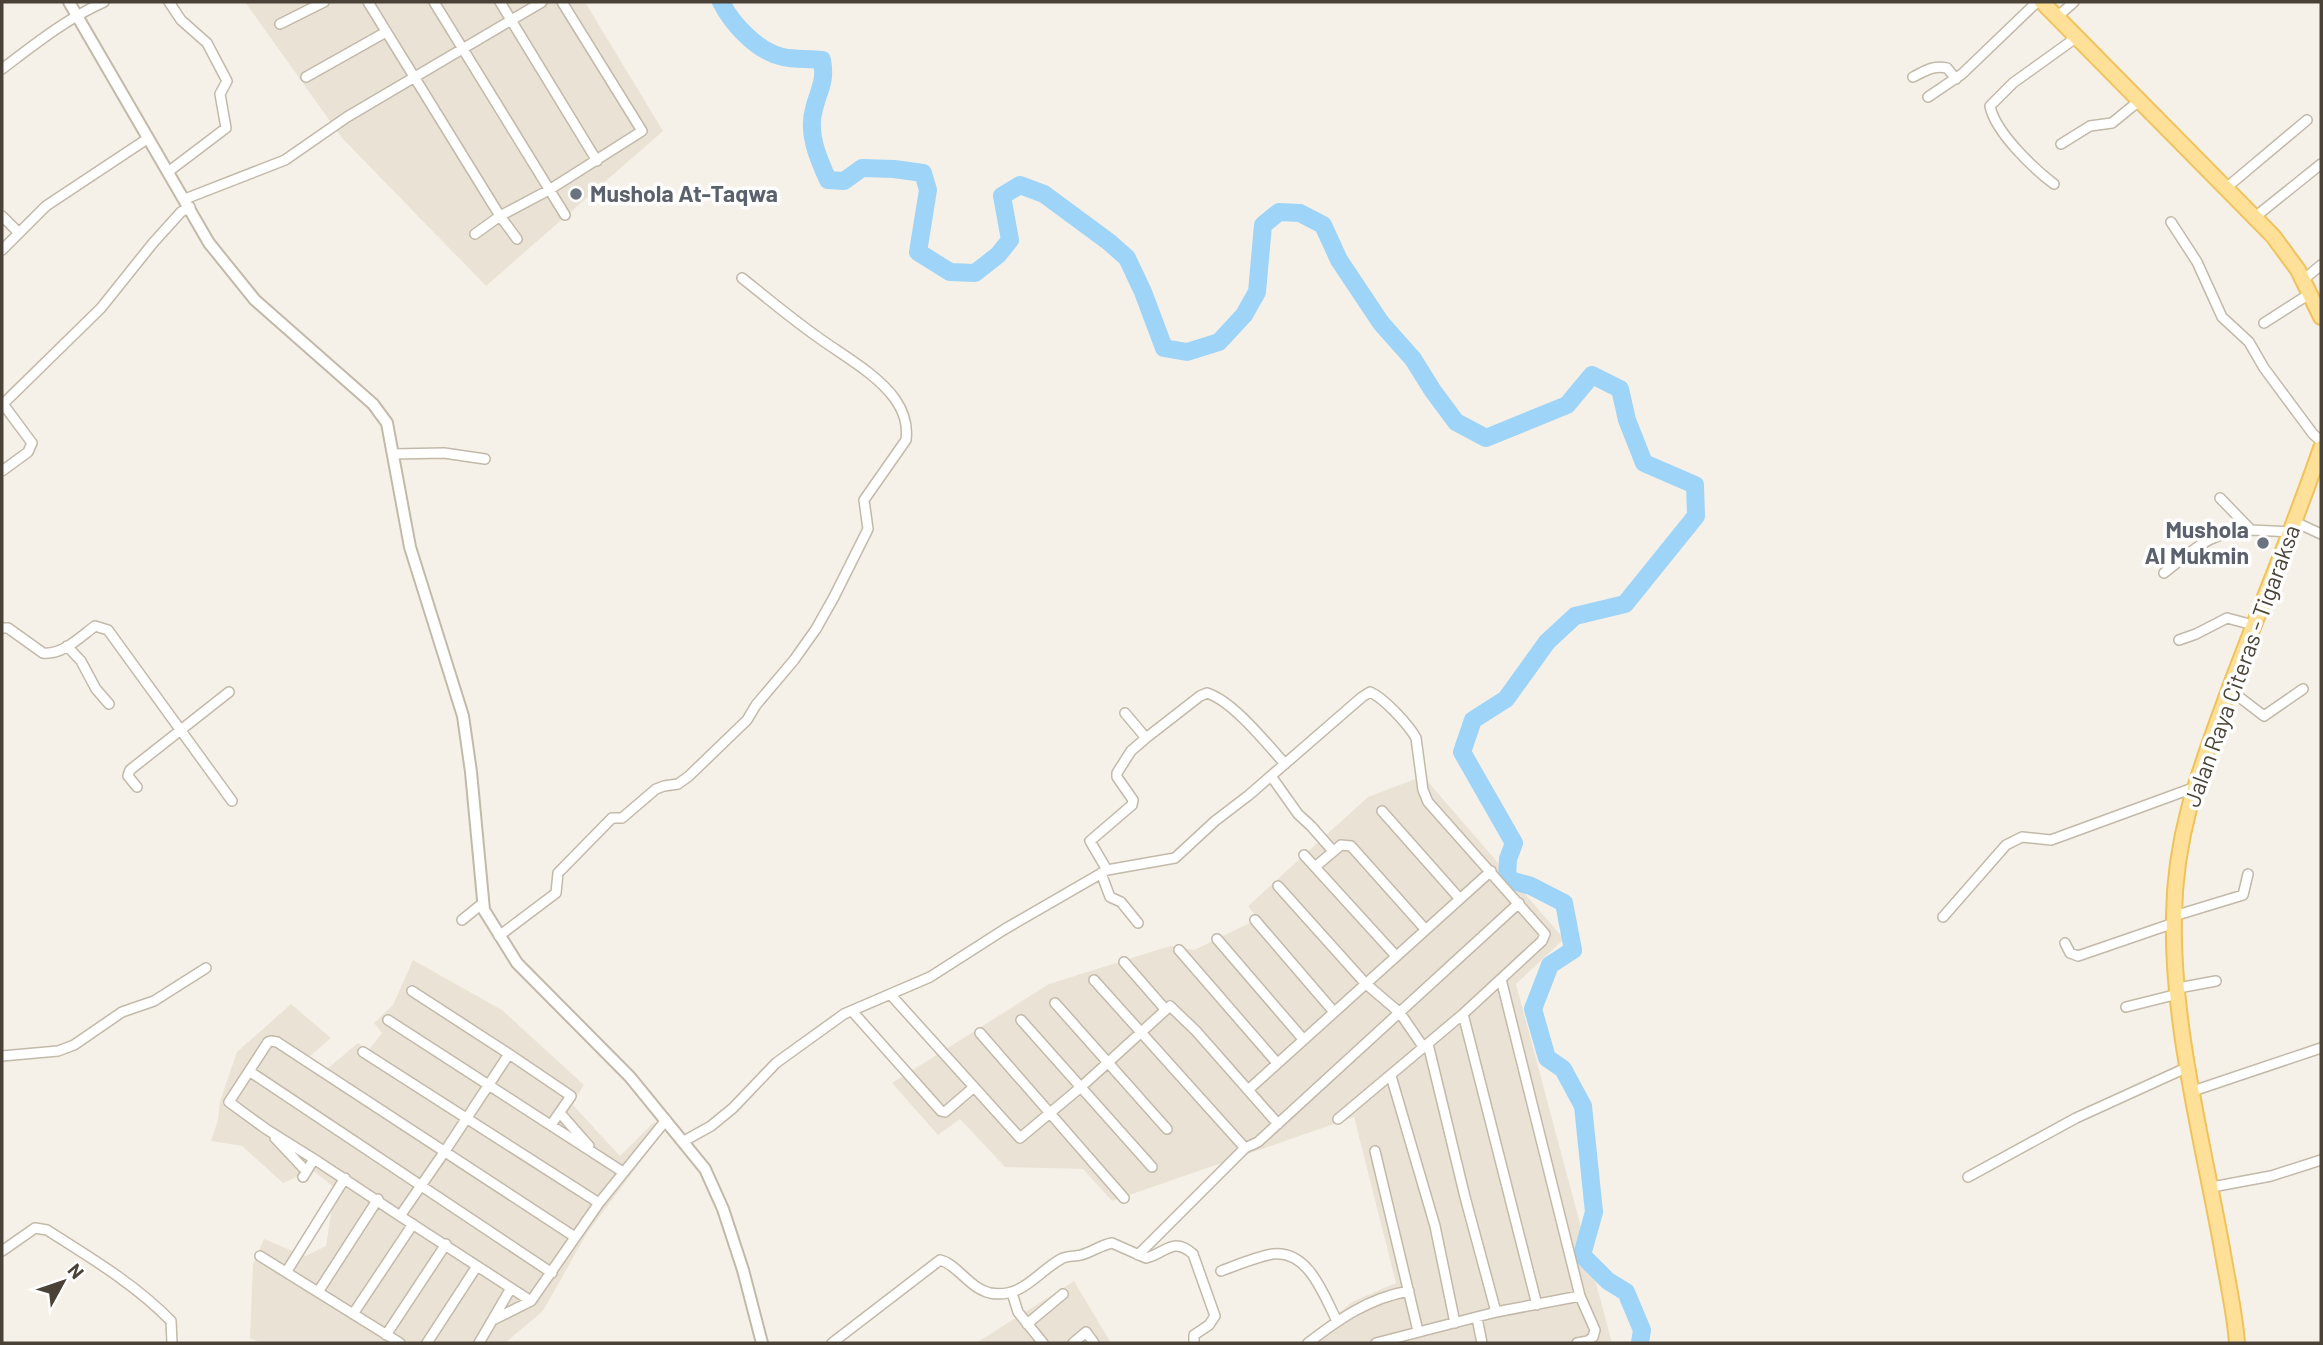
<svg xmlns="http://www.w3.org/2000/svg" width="2323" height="1345" viewBox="0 0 2323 1345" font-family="Barlow,sans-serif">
	<rect width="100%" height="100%" fill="#f6f1e8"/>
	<!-- residential -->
	<path fill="#eae3d5" d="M245 2H585L663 131 486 286 342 138Z
		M1423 776 1564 939 1516 984 1612 1343H1300L1354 1301 1396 1283 1354 1117 1112 1201 1083 1169 1005 1167 960 1119 938 1135 892 1083 1049 984 1170 946 1194 950 1258 919 1248 906 1368 797Z
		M413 960 502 1010 584 1085 572 1104 620 1156 654 1122 663 1132 587 1233 543 1311 505 1343H261L250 1338 253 1264 264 1239 305 1256 326 1246 335 1188 312 1170 283 1183 242 1146 211 1141 218 1120 220 1101 237 1052 291 1004 331 1038 309 1057 327 1069 358 1043 369 1050 382 1033 374 1023 393 1005Z
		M1074 1281 1111 1343H976Z"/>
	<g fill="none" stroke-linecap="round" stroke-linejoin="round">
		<!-- river -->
		<path stroke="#9ed4f8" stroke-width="18" d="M721 2C732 24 758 52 783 57 795 60 809 58 822 60 826 82 819 89 814 109 807 133 818 158 828 180L844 181 862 168 894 169 923 173 928 190 918 252 950 272 975 273 998 255 1010 240 1002 196 1020 185 1044 194 1109 242 1127 258 1143 292 1164 348 1187 352 1219 342 1244 315 1257 292 1263 225 1279 212 1300 213 1323 225 1339 260 1381 323 1413 359 1433 391 1456 422 1486 438 1567 405 1592 375 1620 389 1627 420 1644 463 1695 485 1696 516 1625 604 1575 616 1547 642 1506 699 1473 720 1462 752 1514 843 1508 859 1507 879 1531 886 1564 903 1573 950 1550 965 1533 1009 1547 1058 1563 1069 1583 1106 1594 1212 1582 1255 1608 1281 1626 1292 1642 1330 1640 1343"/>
		<!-- minor casing -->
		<g stroke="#c2b9a9" stroke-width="12">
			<path id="minor" d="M368 2 500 216 549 190 642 131 562 2
				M434 2 565 215
				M500 2 597 161
				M2057 17 2074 2
				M280 24 324 2
				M2 69C35 44 66 19 104 2
				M306 77 386 32
				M1913 77C1925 71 1933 65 1947 68L1956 79
				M1928 97 1962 74 2037 2
				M2061 144 2090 126 2112 123 2139 101
				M168 172 226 128 220 94 227 81 207 43 181 20 169 2
				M2054 184C2033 168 1995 132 1990 106L2013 83 2077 37
				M2226 188 2307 120
				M185 199 285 160 347 117 542 2
				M2 216 18 232
				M2255 217 2321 164
				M2171 222 2197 262 2222 317 2249 342 2264 368 2313 434 2321 441
				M475 234 500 216 517 239
				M2 250 46 206 147 139
				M2303 280 2321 265
				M2264 323 2311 293
				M2 405 101 308 153 243 181 212 190 207
				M393 454 444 453 485 459
				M2 471 28 452 32 443 3 404
				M2220 498 2251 530 2291 532
				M2295 522 2321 534
				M2164 573C2195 549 2210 531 2251 530
				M2 628H8L43 653C63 655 80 637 95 626L108 630 232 801
				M2179 640 2196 634 2227 618 2253 625
				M67 646 81 661 96 689 109 704
				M2230 690 2264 716 2303 689
				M1146 738 1200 696 1207 693C1233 701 1267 744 1285 764
				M1271 776 1298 814 1311 826 1333 851
				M137 787 128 776 130 770 229 692
				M1382 811 1460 899
				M1304 855 1396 956
				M1315 867 1341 845 1351 846 1425 929
				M1107 870 1090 841 1132 805 1133 800 1117 777V773L1131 751 1146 738 1125 713
				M1101 873 1110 897 1121 902 1138 923
				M1278 886 1365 983 1400 1013 1424 1048
				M2174 916 2243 895 2248 874
				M1943 917 2006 845 2022 837 2051 840 2193 788
				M462 920 483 903
				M1255 920 1334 1012
				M499 936 556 893 558 873 612 818H622L656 789 664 786 678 784 689 776 747 720 756 705 794 660 816 629 834 597 868 529 864 500 906 440C908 424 904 412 895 399 877 374 844 356 819 338 792 319 767 298 742 278
				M1217 939 1303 1039
				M2065 943 2070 953 2078 956 2174 923
				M1179 950 1277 1063
				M1124 962 1165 1009
				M1501 979 1580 1296 1595 1330 1593 1337 1588 1341 1577 1343
				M1094 980 1245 1148 1258 1142 1519 903
				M2178 988 2216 981
				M890 994 1020 1138 1081 1087 1170 1006 1196 1031 1278 1124
				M1055 1003 1167 1129
				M2126 1007 2178 994
				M852 1011 941 1111 945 1112 974 1087
				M1463 1014 1537 1305
				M388 1020 623 1172
				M1021 1020 1152 1167
				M980 1033 1124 1198
				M1428 1044 1465 1197 1496 1312
				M363 1052 599 1203
				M509 1054 571 1096 551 1125
				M2 1056 58 1051 74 1045 122 1012 154 1001 206 968
				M249 1071 552 1273
				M1391 1076 1435 1226 1455 1323
				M1248 1090 1491 871
				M2193 1091 2321 1048
				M560 1113 589 1146
				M275 1138 306 1171
				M684 1141 711 1126 733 1108 776 1063 844 1014 930 977 1005 929 1107 870 1175 858 1215 821 1249 795 1362 697 1370 692C1384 698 1408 724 1416 738L1423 790 1428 802 1545 934 1542 941 1463 1014 1338 1119
				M1375 1151 1418 1331
				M314 1159 400 1216 445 1151 509 1054 412 991
				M303 1177 314 1159 266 1129 229 1102 268 1042 271 1041 277 1042 575 1237
				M1968 1177 2076 1118 2188 1067
				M2212 1187 2271 1176 2321 1160
				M400 1216 531 1301 599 1203 666 1120
				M2 1251 35 1228 47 1230C91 1258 135 1284 171 1321L172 1343
				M1138 1255 1245 1148
				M260 1256 400 1343
				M287 1271 345 1178
				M1221 1271C1237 1265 1256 1257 1273 1254 1309 1250 1324 1296 1337 1321
				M318 1292 378 1199
				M1012 1293 1018 1312 1043 1343
				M353 1314 413 1224
				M1477 1318 1482 1343
				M495 1319 531 1301
				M1027 1324 1063 1294
				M386 1335 446 1244
				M427 1343 477 1266
				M479 1343 511 1288
				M832 1343 940 1260C957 1264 969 1288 990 1293 1022 1299 1036 1273 1061 1259 1068 1255 1074 1257 1081 1255 1092 1252 1101 1245 1112 1243L1146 1258C1166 1253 1173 1236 1193 1254L1215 1316 1209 1325 1194 1335V1343
				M1073 1343 1086 1332 1094 1343
				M1308 1343C1339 1319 1369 1298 1409 1291
				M1376 1343 1496 1312 1580 1296"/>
		</g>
		<!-- tertiary casing -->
		<g stroke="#c2b9a9" stroke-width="14">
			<path id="tertiary" d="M69 2 209 243 255 300 373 404 387 423 410 547 463 716 471 772 484 910 517 963 630 1077 705 1169 723 1209 743 1270 762 1343"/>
		</g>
		<!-- primary casing -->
		<g stroke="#f0c25b" stroke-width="18">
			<path id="primary" d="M2042 2 2273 236 2298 270 2321 317
				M2237 1343C2235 1314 2228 1284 2223 1254 2204 1146 2171 1024 2174 915 2175 831 2201 767 2229 690 2259 609 2293 530 2321 448"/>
		</g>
		<!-- minor -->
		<use href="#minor" stroke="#fff" stroke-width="9"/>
		<!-- tertiary -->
		<use href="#tertiary" stroke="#fff" stroke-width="10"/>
		<!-- primary -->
		<use href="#primary" stroke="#ffe098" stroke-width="14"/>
	</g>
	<!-- markers -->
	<g fill="#6b7280" stroke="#fff" stroke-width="2.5">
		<circle cx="576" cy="194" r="7"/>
		<circle cx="2263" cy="543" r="7"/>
	</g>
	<g text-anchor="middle" stroke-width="7" stroke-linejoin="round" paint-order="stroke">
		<!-- worship labels -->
		<g font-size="23" font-weight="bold" fill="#5b616d" stroke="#fff" text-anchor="start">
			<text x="590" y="202">Mushola At-Taqwa</text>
			<text x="2249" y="538" text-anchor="end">Mushola<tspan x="2249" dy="26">Al Mukmin</tspan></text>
		</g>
		<!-- street labels -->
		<g font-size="23" fill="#4a4236" stroke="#fff">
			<text transform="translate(2242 666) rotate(-70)" y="8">Jalan Raya Citeras - Tigaraksa</text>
		</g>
	</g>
	<!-- border -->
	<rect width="2323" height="1345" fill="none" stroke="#4a4236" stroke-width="7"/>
	<!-- north arrow -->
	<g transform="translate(63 1282) rotate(50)" stroke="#ffffff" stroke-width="5" paint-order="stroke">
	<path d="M0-5L12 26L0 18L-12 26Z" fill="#4a4236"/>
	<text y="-10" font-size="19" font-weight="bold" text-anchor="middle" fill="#4a4236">N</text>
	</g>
</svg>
